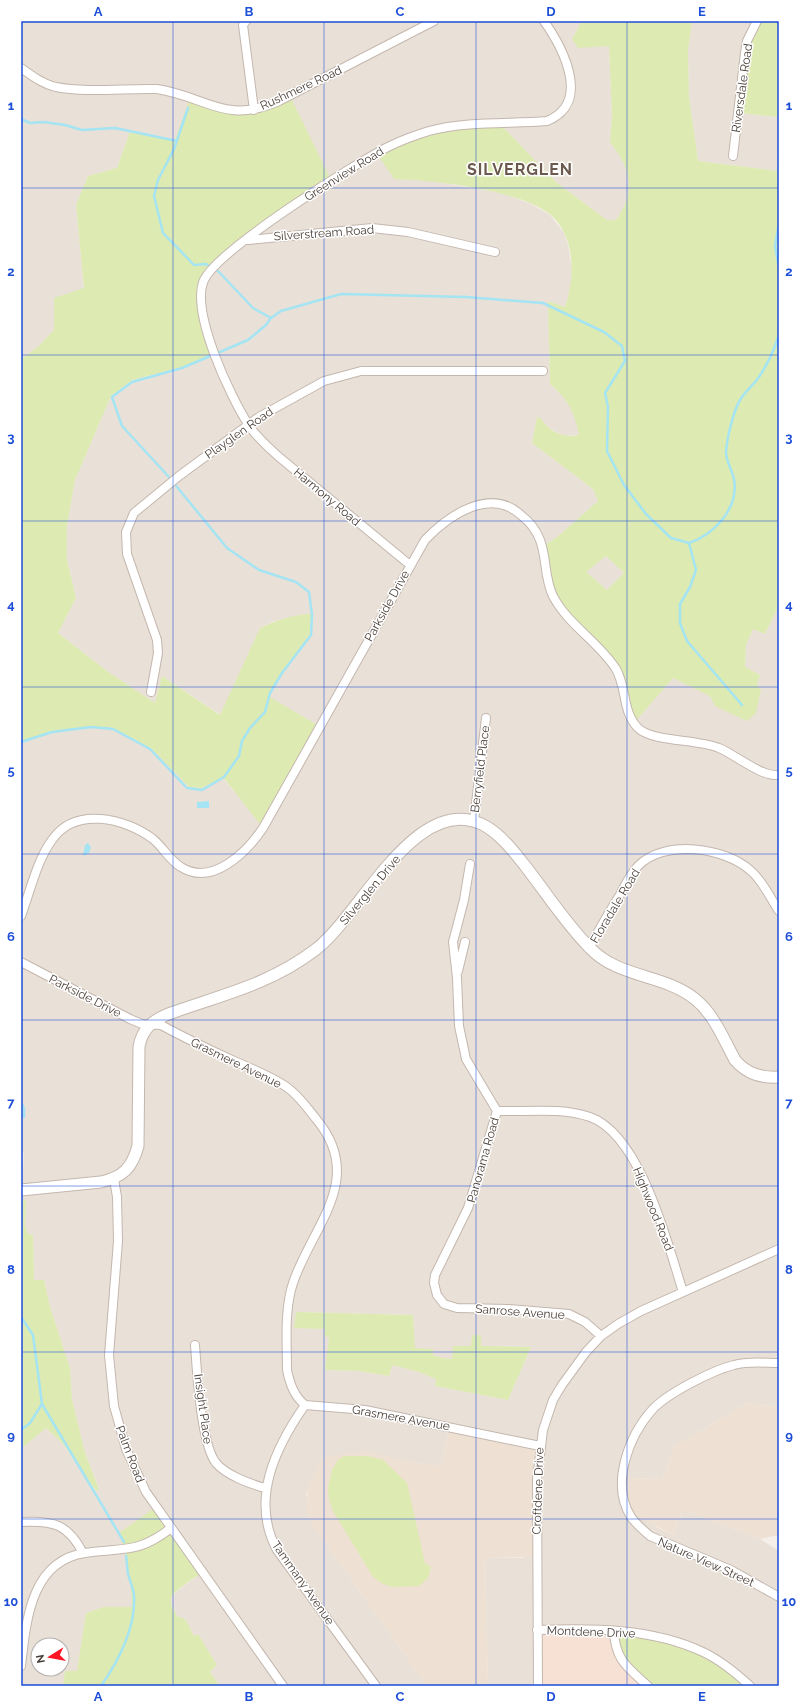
<svg xmlns="http://www.w3.org/2000/svg" width="800" height="1707" viewBox="0 0 800 1707" font-family="Raleway,sans-serif">
	<rect width="100%" height="100%" fill="#f5efe9"/>
	<!-- residential -->
	<path fill="#e9e0d7" fill-rule="evenodd" d="M21 21H582L572 39 609 46 612 116 610 142 620 155 629 175V193L622 211 616 220H607L556 182 501 125 378 153 394 179 424 180 503 193 531 204 550 215 564 233 568 245 572 269 570 292 565 307 548 301 550 384 567 400 576 418 579 435 563 436 548 427 540 418 537 417 532 443 593 489 598 501 557 537 542 548 615 668 634 722 673 678 711 696 757 685 760 675 745 667 746 645 753 629 765 634 779 605V1407L747 1403 675 1446 662 1479 628 1478 656 1527 673 1535 683 1510 760 1539 779 1551V1686H488L485 1558H525L452 1427 451 1433H448L441 1466 412 1462 323 1457 306 1495 328 1547 427 1686H220L210 1672 217 1665 198 1634 194 1636 186 1620 177 1616 172 1605 171 1599 176 1592 202 1572 124 1548 132 1595V1607H104L86 1613 77 1671H65L63 1686H21V1449L46 1428 63 1444 95 1491 99 1488 85 1453 72 1399 70 1368 50 1307 44 1280H34L33 1235 28 1234 25 1225 26 1200H21L24 1153 21 1151V742L51 731 90 727H111L151 748 189 787 202 788 223 777 234 792 319 726 268 697 281 673 301 646 304 614 272 622 260 628 221 715 162 676 155 703 107 671 58 633 76 598 67 560V526L75 480 111 396 132 380 182 367 214 353 203 321 175 140 130 132 117 168 88 176 76 205 84 289 54 298V330L39 346 21 359ZM296 1312 413 1315 415 1348 433 1349V1355L443 1358 452 1359 454 1346H472V1335L481 1346 531 1347 508 1400 435 1386 436 1379 419 1372 392 1365 389 1376 359 1371 326 1370 329 1336H325V1328ZM38 1645H62V1669H38Z
		M692 21H758L739 113 779 117 777 171 698 161 689 97 688 51Z
		M606 556 624 573 608 591 586 572Z"/>
	<!-- commercial -->
	<path fill="#f7e1d4" d="M537 1630 613 1631 647 1686H538Z"/>
	<!-- education -->
	<path fill="#eee1d3" d="M747 1403 779 1407V1535L760 1539 683 1510 673 1535 635 1515 628 1498V1478L662 1479 675 1446Z
		M452 1427 540 1446 536 1557 485 1558 488 1686H427L328 1547 310 1522 306 1511 308 1487 323 1457 367 1451 412 1462 441 1466 448 1433H451Z"/>
	<!-- green -->
	<path fill="#ddeab1" fill-rule="evenodd" d="M582 21H692L688 51 689 97 698 161 777 171 779 156V605L765 634 753 629 746 645 745 667 760 675 757 685 761 690 756 713 747 721 715 706 710 696 673 678 634 723 618 674 556 600 542 547 557 537 598 501 593 489 532 443 537 417C542 418 543 422 546 425 555 434 566 438 579 435 575 413 568 399 550 384L548 301 565 307C575 278 576 238 551 215 522 190 432 180 394 179L377 153 437 130 501 125 556 182 607 220H616C636 191 631 168 610 142L612 116 609 46 578 48 572 39ZM606 556 624 573 607 590 586 572Z
		M758 21H779V117L739 113 747 43Z
		M290 96 331 180 246 239 201 286 214 353 182 367 132 380 111 396 75 480 67 526V560L76 598 58 633 107 671 155 703 162 676 220 715 260 628C275 621 294 614 311 614L310 634 281 673 268 696 319 726 263 828 223 777 202 788 189 787 151 748 111 727H90L51 731 21 742V359L39 346 54 330V298L84 288 76 205 88 176 117 168 130 132 175 140 190 98 230 111Z
		M26 1200 25 1225 28 1234 33 1235 34 1280H44L50 1307 70 1368 72 1399 85 1453 99 1489 96 1491 63 1444 46 1428 21 1449V1201Z
		M296 1312 413 1315 415 1348 433 1349V1355L443 1358 452 1359 453 1346H471L472 1335H481V1346L531 1347 508 1400 435 1386 436 1379 419 1372 392 1365 389 1376 359 1371 325 1370 329 1337 324 1336 325 1329 294 1328Z
		M368 1456 383 1460 407 1483 425 1563 431 1567 428 1578 419 1586 392 1587 383 1584 373 1577 333 1511 329 1499 328 1488 332 1470 338 1460 344 1456Z
		M156 1507 203 1572C195 1578 174 1590 171 1599 170 1605 175 1611 177 1616L186 1620 194 1636 198 1634 217 1665 210 1672 220 1686H63L65 1671H77L86 1613 104 1607H132C132 1585 126 1553 119 1533Z
		M613 1631 638 1634 704 1653 749 1686H647L624 1665Z"/>
	<!-- water -->
	<path fill="#a4e4f3" d="M209 801V808H197V802Z
		M88 843 91 847 89 853 83 856 85 845Z"/>
	<g fill="none" stroke-linecap="round" stroke-linejoin="round">
		<!-- stream -->
		<path stroke="#a4e4f3" stroke-width="2.5" d="M188 108 174 149 158 180 154 196 163 233 194 265 206 264 219 272 253 308 271 318
			M21 119 30 123 44 122 65 125 82 130 115 128 177 141
			M779 223 775 246 779 268
			M689 543 696 570 690 587 680 604V623L687 641 742 705
			M21 742 52 732 91 727 113 729 150 749 187 788 202 790 224 777 239 756 242 741 250 728 265 712 270 693 282 673 311 635 312 615 309 592 296 582 259 570 227 548 168 476 122 426 112 397 132 382 182 368 248 340 266 325 271 318 281 311 341 294 466 297 543 303 604 332 622 346 625 361 605 393 608 407 607 451 624 485 646 514 671 538 689 543C715 534 739 508 734 479 732 470 726 461 726 452 727 438 733 412 740 400 744 393 751 387 756 381 766 368 774 350 779 335
			M21 1102 24 1109V1117
			M21 1317 33 1335 42 1404 30 1423 21 1430
			M42 1404 124 1542
			M101 1686C119 1660 136 1628 134 1595 133 1588 130 1581 128 1574 127 1568 127 1562 126 1556"/>
		<!-- minor casing -->
		<g stroke="#c4b7ae" stroke-width="10">
			<path id="minor" d="M246 21 243 25 254 110
				M21 68C32 76 43 84 56 87 86 93 126 88 157 89 208 97 225 125 279 101L434 21
				M733 156 745 53 747 41 757 21
				M248 240 372 228 408 232 495 252
				M410 565 279 457C268 447 256 437 248 424 230 396 190 311 204 280 218 250 355 163 390 146 402 140 416 135 429 131 467 121 508 124 547 121 592 103 563 48 544 21
				M151 692 158 653 157 640 127 554 126 532 134 513 179 476 259 417 324 381 361 371H543
				M474 821 486 718
				M470 864 464 900 453 942 457 978 459 1026 466 1059 497 1111 468 1208 435 1275 434 1283 437 1295 444 1304 457 1308 509 1309 569 1314 585 1322 601 1336
				M21 916C30 892 37 860 52 840 75 806 125 818 153 839 163 847 169 860 181 867 212 887 247 852 263 828L425 540C449 515 491 486 522 516 530 522 536 530 540 540 547 558 544 578 553 596 568 625 599 642 616 669 627 688 622 712 638 728 652 742 698 739 719 748 736 755 761 777 779 775
				M589 948C599 930 609 912 620 895 625 885 630 874 638 866 664 839 725 847 751 871 763 881 770 898 779 911
				M21 962 130 1019 142 1024 161 1025C185 1038 210 1050 234 1061 252 1069 273 1077 288 1088 300 1097 308 1109 317 1120 366 1180 312 1226 293 1283 284 1310 287 1343 287 1370 290 1384 294 1396 305 1405L365 1410 540 1446
				M458 971 465 942
				M497 1111C528 1112 560 1107 590 1117 641 1135 668 1245 683 1292
				M114 1179 117 1197 118 1241 109 1355 114 1406 126 1449 146 1492 283 1686
				M195 1345C197 1372 201 1444 216 1463 226 1475 250 1484 265 1488
				M779 1363C764 1363 748 1361 734 1365 713 1370 666 1394 652 1410 629 1436 610 1484 631 1517 636 1524 643 1530 650 1536L731 1570 779 1597
				M305 1405C275 1448 250 1500 277 1550L376 1686
				M21 1522C53 1520 68 1524 83 1553
				M537 1630C592 1628 652 1628 703 1652 720 1660 736 1673 750 1686
				M614 1631C615 1660 628 1668 648 1686
				M21 1666C26 1623 30 1561 85 1553 124 1547 138 1554 171 1528
				M538 1686 537 1479 543 1430 553 1400 562 1385 586 1352 601 1336 618 1324 641 1311 779 1249"/>
		</g>
		<!-- tertiary casing -->
		<g stroke="#c4b7ae" stroke-width="13">
			<path id="tertiary" d="M21 1190 101 1182C123 1177 132 1168 138 1146L139 1047C142 1027 156 1018 174 1012 225 994 270 984 315 950 360 917 418 786 487 827 503 837 515 853 526 867 547 894 566 924 590 948 618 978 664 974 695 999 714 1014 724 1040 735 1060 747 1074 761 1078 779 1077"/>
		</g>
		<!-- minor -->
		<use href="#minor" stroke="#fff" stroke-width="8"/>
		<!-- tertiary -->
		<use href="#tertiary" stroke="#fff" stroke-width="11"/>
	</g>
	<!-- grid -->
	<path fill="none" stroke="#1d4ed8" stroke-width="1" stroke-opacity="0.55" d="M173 21V1686M324 21V1686M476 21V1686M627 21V1686M21 188H779M21 355H779M21 521H779M21 687H779M21 854H779M21 1020H779M21 1186H779M21 1352H779M21 1519H779"/>
	<g text-anchor="middle" stroke-width="3" stroke-linejoin="round" paint-order="stroke">
		<!-- street labels -->
		<g font-size="12" fill="#493e37" stroke="#fff">
			<text transform="translate(301 88) rotate(-25)" y="4">Rushmere Road</text>
			<text transform="translate(742 88) rotate(-82)" y="4">Riversdale Road</text>
			<text transform="translate(344 174) rotate(-32)" y="4">Greenview Road</text>
			<text transform="translate(324 233) rotate(-4)" y="4">Silverstream Road</text>
			<text transform="translate(239 433) rotate(-35)" y="4">Playglen Road</text>
			<text transform="translate(327 497) rotate(40)" y="4">Harmony Road</text>
			<text transform="translate(387 606) rotate(-61)" y="4">Parkside Drive</text>
			<text transform="translate(480 769) rotate(-83)" y="4">Berryfield Place</text>
			<text transform="translate(370 890) rotate(-50)" y="4">Silverglen Drive</text>
			<text transform="translate(615 906) rotate(-59)" y="4">Floradale Road</text>
			<text transform="translate(85 996) rotate(27)" y="4">Parkside Drive</text>
			<text transform="translate(236 1063) rotate(26)" y="4">Grasmere Avenue</text>
			<text transform="translate(483 1160) rotate(-74)" y="4">Panorama Road</text>
			<text transform="translate(653 1209) rotate(68)" y="4">Highwood Road</text>
			<text transform="translate(520 1312) rotate(4)" y="4">Sanrose Avenue</text>
			<text transform="translate(203 1409) rotate(82)" y="4">Insight Place</text>
			<text transform="translate(401 1418) rotate(10)" y="4">Grasmere Avenue</text>
			<text transform="translate(130 1454) rotate(69)" y="4">Palm Road</text>
			<text transform="translate(538 1491) rotate(-88)" y="4">Croftdene Drive</text>
			<text transform="translate(706 1562) rotate(24)" y="4">Nature View Street</text>
			<text transform="translate(303 1583) rotate(55)" y="4">Tammany Avenue</text>
			<text transform="translate(591 1632) rotate(2)" y="4">Montdene Drive</text>
		</g>
		<!-- district labels -->
		<g font-size="16" font-weight="bold" letter-spacing="1" fill="#6c594e" stroke="#fff">
			<text x="520" y="175">SILVERGLEN</text>
		</g>
	</g>
	<!-- border -->
	<rect width="800" height="1707" fill="none" stroke="#ffffff" stroke-width="44"/>
	<!-- north arrow -->
	<g transform="translate(50 1657) rotate(259)"><circle r="19" fill="#ffffff" stroke="#b6b2af"/>
	<path d="M0-3L7 15L0 10L-7 15Z" fill="#ff1625"/>
	<text y="-6" font-size="11" font-weight="bold" text-anchor="middle" fill="#493e37">N</text>
	</g>
	<rect x="22" y="22" width="756" height="1663" fill="none" stroke="#1d4ed8" stroke-width="1.5"/>
	<g font-size="13" text-anchor="middle" font-weight="bold" fill="#1d4ed8">
		<text x="98" y="16">A</text>
		<text x="249" y="16">B</text>
		<text x="400" y="16">C</text>
		<text x="551" y="16">D</text>
		<text x="702" y="16">E</text>
		<text x="11" y="110">1</text>
		<text x="789" y="110">1</text>
		<text x="11" y="276">2</text>
		<text x="789" y="276">2</text>
		<text x="11" y="442">3</text>
		<text x="789" y="442">3</text>
		<text x="11" y="609">4</text>
		<text x="789" y="609">4</text>
		<text x="11" y="775">5</text>
		<text x="789" y="775">5</text>
		<text x="11" y="941">6</text>
		<text x="789" y="941">6</text>
		<text x="11" y="1107">7</text>
		<text x="789" y="1107">7</text>
		<text x="11" y="1274">8</text>
		<text x="789" y="1274">8</text>
		<text x="11" y="1440">9</text>
		<text x="789" y="1440">9</text>
		<text x="11" y="1606">10</text>
		<text x="789" y="1606">10</text>
		<text x="98" y="1701">A</text>
		<text x="249" y="1701">B</text>
		<text x="400" y="1701">C</text>
		<text x="551" y="1701">D</text>
		<text x="702" y="1701">E</text>
	</g>
</svg>
